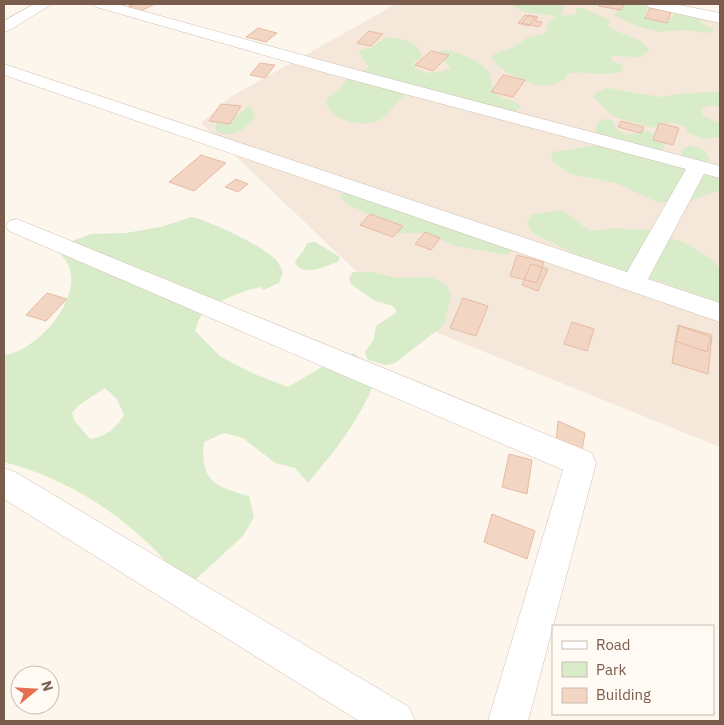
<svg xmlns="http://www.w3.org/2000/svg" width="724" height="725" viewBox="0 0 724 725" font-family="'IBM Plex Sans',sans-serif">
	<rect width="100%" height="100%" fill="#fdf6ec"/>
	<!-- residential -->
	<path fill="#f5e8da" d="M396 4H634L720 22V447L408 321 201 123 232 96Z"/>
	<!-- green -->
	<path fill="#d8ecc9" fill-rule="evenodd" d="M509 4H565L561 16 577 14 576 9 572 8H582L608 19 610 21 608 26C621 36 639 35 649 50L640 57 611 56 612 61 622 65 623 71C600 78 586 69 567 74L565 79C559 82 552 86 546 86 531 86 499 71 491 58L496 53 514 47 526 38 546 33 547 24 556 16 525 12Z
		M621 4H645L647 9 645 16 662 23C671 20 675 11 684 8L663 4 720 13V15L698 11 705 18 698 21 715 30 708 33 685 30 659 32 637 26 615 16V12L621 9Z
		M386 37C399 38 419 41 422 56L413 64C422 77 438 73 451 68L441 57 439 51C453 48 481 61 490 73L493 92C502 100 514 99 521 107L514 112 405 90 403 97C394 103 389 117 378 121 361 128 327 120 326 100L339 89 348 78 369 67 358 51 372 47Z
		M608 88 661 97 683 93 720 92V107L712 105 701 108 703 115 720 123V137L704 139 689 133 684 126 670 122 654 128 614 117 593 97 598 91Z
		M245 106 252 107 255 118C246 129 230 140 216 131V123L239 114 247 108Z
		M603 119 613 120 616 129 627 135 637 133 638 130C650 129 662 137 665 149L657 152 599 136 595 130 597 124Z
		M689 145 705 150 710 161 699 165 683 159 681 151Z
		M590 146H604L602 147C637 150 691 162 720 180V190L688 202H657L616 183 570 174 551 160 553 152Z
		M347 188 517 248 506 255 455 246 428 233H396L375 217 349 205 340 197Z
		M562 210 590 231 616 228 649 230 683 242 713 260 720 269V309L665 283 592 262 532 233 527 222 532 214Z
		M192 217C211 221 265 247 277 261 279 264 281 268 283 272L279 283 263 290 260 287C240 292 215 301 201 316 198 320 197 327 195 331L221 357 254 374 288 387 320 368 354 353 377 377C359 421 338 447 308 483L295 468 275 463 243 438 224 433 204 442C200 481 215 487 249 496L254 517 243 536 185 589C176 577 168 563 157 552 115 509 62 477 4 462V355C36 352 82 300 69 267 67 260 60 254 56 247L91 234 126 233 160 227ZM105 388 117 399 124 415C116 428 106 437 90 439L74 420 72 413 79 405Z
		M315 242 340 257 338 262C324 266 306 278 295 263 298 255 305 251 307 243Z
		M353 272H372L396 278 431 277 445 284 449 290 451 297 444 325 395 363 386 365 368 360 365 352 374 339 376 326 397 312 393 306 375 301 351 284 349 278Z"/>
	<!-- building -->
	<path fill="#f3d5c3" stroke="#e6bba3" d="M135 4H155L141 11 128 7Z
		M600 4H624L621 10 599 6Z
		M650 8 671 12 667 23 645 18Z
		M525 15 535 18 529 26 518 23Z
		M529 15 538 17 535 21 542 22 539 27 522 23Z
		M258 28 277 33 266 42 246 37Z
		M369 31 383 34 371 46 357 43Z
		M431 51 449 55 433 71 415 65Z
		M260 63 275 65 265 78 250 75Z
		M503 75 525 80 513 97 491 92Z
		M221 104 241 106 230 124 209 121Z
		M621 121 644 127 641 133 618 127Z
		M659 123 679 128 673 145 653 140Z
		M201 155 226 163 194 191 169 182Z
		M236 179 248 184 238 192 225 187Z
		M370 214 403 226 393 237 360 225Z
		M425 232 440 238 431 250 415 244Z
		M517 255 544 262 537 283 510 276Z
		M531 264 548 269 538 291 522 285Z
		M47 293 67 299 46 321 26 315Z
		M463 298 488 306 476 336 450 328Z
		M572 322 594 329 587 351 564 344Z
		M678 325 712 335 708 374 672 363Z
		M680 326 711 337 707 352 675 341Z
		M558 421 585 433 581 456 556 442Z
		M509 454 532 460 527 494 502 487Z
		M492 514 535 531 527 559 484 542Z"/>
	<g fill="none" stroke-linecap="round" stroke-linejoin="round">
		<!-- minor casing -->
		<g stroke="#d1beb0" stroke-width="1">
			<path id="minor" d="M34 4H52L10 30 4 32V21Z
				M93 4H117L342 66 720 166V178L704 174 648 279 720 303V322L4 75V64L627 272 686 169 330 74 96 7Z
				M646 4H674L720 13V23L648 7Z
				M17 219 592 453 596 463 528 721H488L563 470 9 231 6 226 9 221Z
				M4 468 15 472 409 707 415 721H359L4 499Z"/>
		</g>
		<!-- minor -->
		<use href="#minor" fill="#fff" fill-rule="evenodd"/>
	</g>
	<!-- border -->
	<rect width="724" height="725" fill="none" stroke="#7a5c4d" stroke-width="10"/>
	<!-- legend -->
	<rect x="552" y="625" width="162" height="90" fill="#fffaf3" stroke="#cabbb1"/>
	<rect x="562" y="641" width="25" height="8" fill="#ffffff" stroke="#cabbb1"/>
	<text x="596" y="650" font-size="15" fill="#7a5c4d">Road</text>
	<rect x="562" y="662" width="25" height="15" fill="#d8ecc9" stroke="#cabbb1"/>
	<text x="596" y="675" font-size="15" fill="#7a5c4d">Park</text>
	<rect x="562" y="688" width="25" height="15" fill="#f3d5c3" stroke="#cabbb1"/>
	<text x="596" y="700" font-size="15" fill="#7a5c4d">Building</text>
	<!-- north arrow -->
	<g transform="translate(35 690) rotate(72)"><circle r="24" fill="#fffaf3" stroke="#cabbb1"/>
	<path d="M0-4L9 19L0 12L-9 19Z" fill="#e76f51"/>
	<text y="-8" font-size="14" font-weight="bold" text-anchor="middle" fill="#7a5c4d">N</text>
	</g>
</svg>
